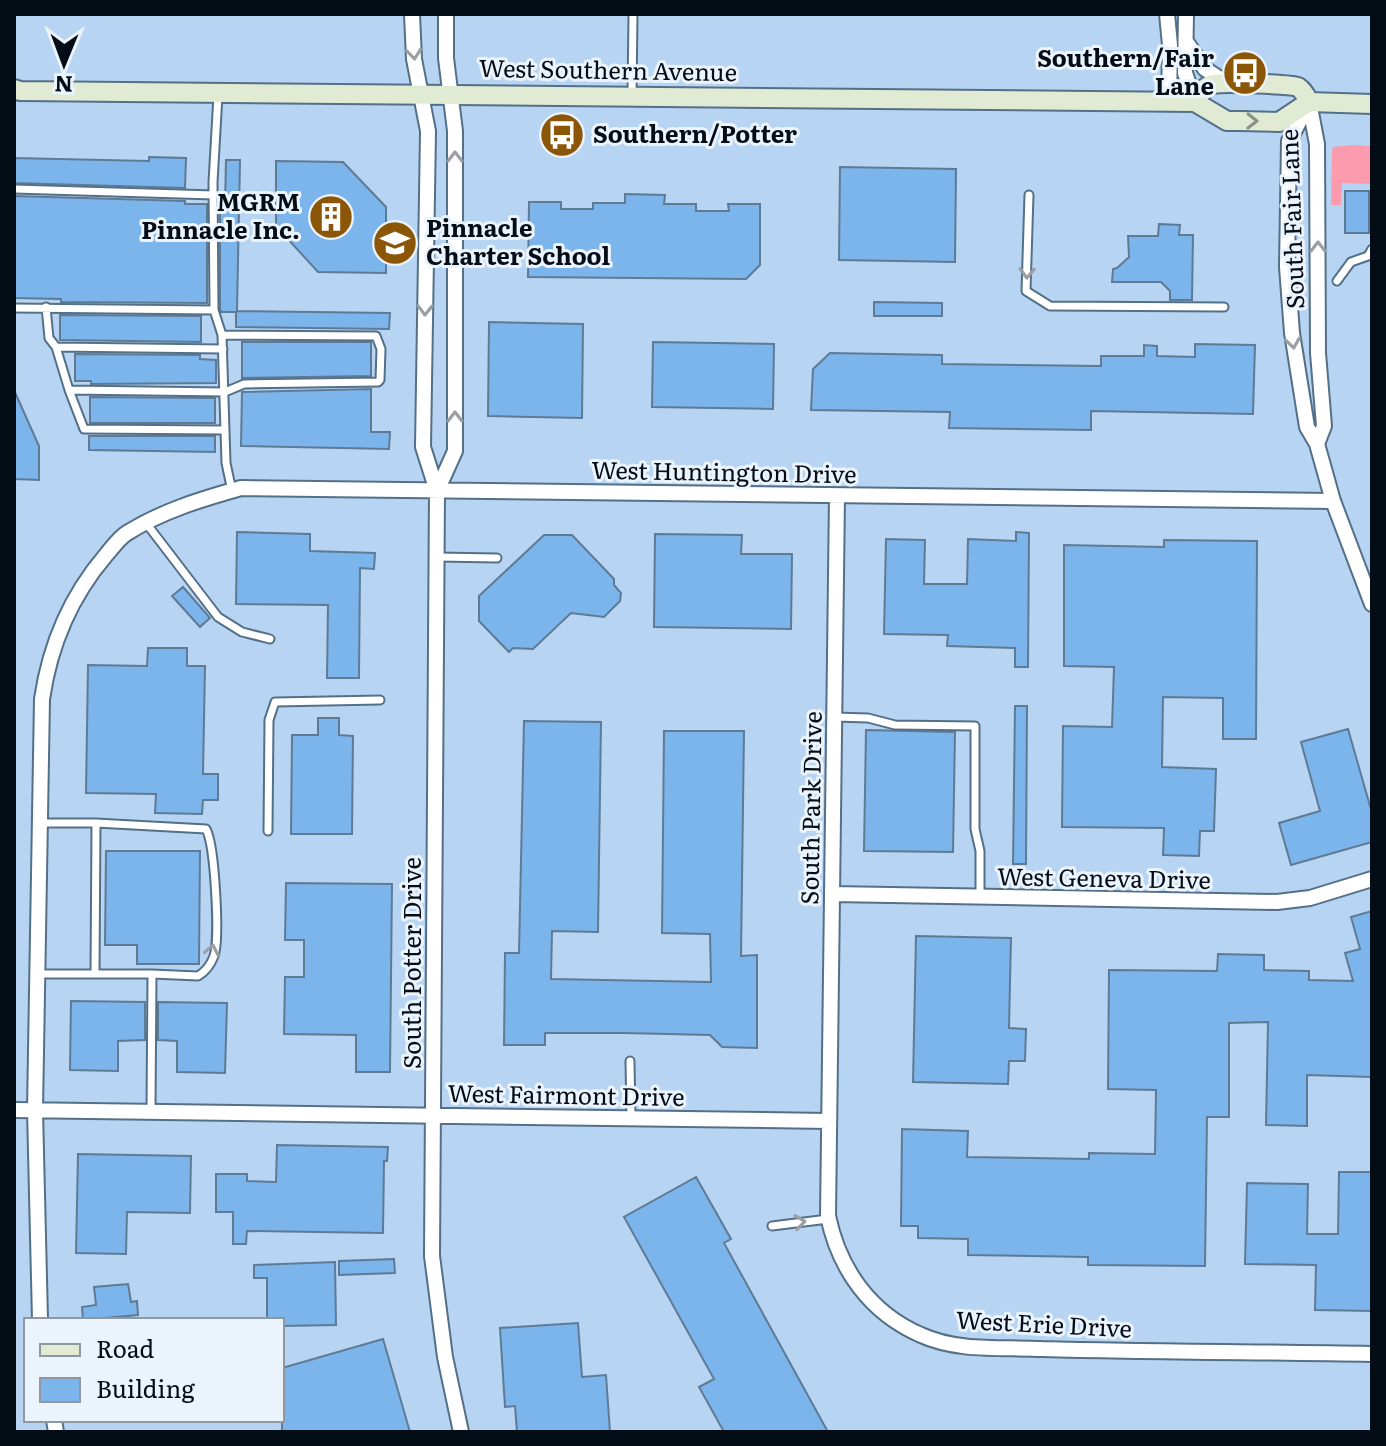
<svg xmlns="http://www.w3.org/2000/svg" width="1386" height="1446" viewBox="0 0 1386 1446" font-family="Literata,serif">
	<rect width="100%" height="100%" fill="#b7d5f3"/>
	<!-- green -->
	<path fill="#fb9bad" d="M1352 145 1372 146V192L1371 184 1342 183 1341 205H1331L1332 151 1333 147Z"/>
	<!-- building -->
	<path fill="#7bb5ec" stroke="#5f7a94" stroke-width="2" d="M149 157 186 158 185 188 14 183V158L149 161Z
		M226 160H240L237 311 390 313 389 329 236 327V312H221L220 309V204L225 205Z
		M276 161 343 162 386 207V273L318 272 276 226Z
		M840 167 956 169 955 262 839 260Z
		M1345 191H1369V233H1345Z
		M625 194 665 195 664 204H696V211H729L728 204H760V265L746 279 528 277 529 202H561V209H593V203H625Z
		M14 196 185 201V204H207V303L61 302V299L14 298Z
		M1159 224 1180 225 1179 235H1193L1192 300H1170V291L1161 282H1112L1113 269 1117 268 1129 257 1128 236H1158Z
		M874 302 942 303V316H874Z
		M60 315 201 316V342L60 340Z
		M489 322 583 324 582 418 488 416Z
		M242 342H371V376L242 378Z
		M653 342 774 344 773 409 652 407Z
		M1195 344 1255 345 1253 414 1091 411V430L949 428 950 412 811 410 813 369 830 353 942 355V364L1101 366V356H1144V345L1157 346V356L1195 357Z
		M75 354 200 355V359L216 360V383L91 384V381H75Z
		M371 389V432H390L389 449 241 446 242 392Z
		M14 390 39 446V480L14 479Z
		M90 397 215 398V423H90Z
		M89 436H215V452L89 450Z
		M237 532 310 534V551L375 553 374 569 360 568 359 678H327L328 605 236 604Z
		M1016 532 1029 533 1028 667H1015V648L947 646 948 635 884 634 886 539 925 540 924 584H967L968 539 1016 541Z
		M655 534 742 535 741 554H792L791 629 654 627Z
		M544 535H572L614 579V585L621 593 620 601 604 617 571 613 533 649 513 648 509 652 479 621V596Z
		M1164 540 1257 541 1256 739H1223V698L1163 697 1162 767 1216 769 1214 831H1200L1199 856 1163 855 1164 828 1062 827 1063 726 1112 727 1114 667 1064 666V545L1164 547Z
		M183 587 210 618 200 627 172 596Z
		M148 648H187V666H205L203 774H218V800H203L202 814 155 813 156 794 86 793 88 665 147 666Z
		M1015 706H1027L1026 864H1013Z
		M318 718H339V735L353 736 352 834H291L292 735H318Z
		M524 721 601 722 598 932 552 931 551 979 711 982 710 934 662 933 664 731H744L741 956 757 955V1048L722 1047 710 1035 624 1033H545V1045H504L505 953H519Z
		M1348 729 1372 813V842L1291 865 1279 823 1320 811 1301 742Z
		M866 730 955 732 953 852 864 851Z
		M106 851H200L199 964H137V945H105Z
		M286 883 392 884 390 1072H356V1035L284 1034 285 977H304V940H285Z
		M1372 911V1077L1307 1075V1126L1266 1125 1268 1022 1229 1023V1117H1207L1205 1266 1088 1265V1257L968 1255V1239L918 1238V1226H901L902 1129 968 1131 967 1157 1089 1159V1153L1155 1154 1156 1090 1108 1089 1109 970 1217 971 1218 954 1264 955V970L1309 971V980L1353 981 1345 953 1360 949 1351 917Z
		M916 936 1011 938 1009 1028 1026 1029 1025 1061H1009L1008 1084 913 1082Z
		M71 1001 145 1002V1040L118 1041V1071L70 1070Z
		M158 1002 227 1003 225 1073 177 1072V1041L158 1040Z
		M277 1145 388 1147 387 1161H384L383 1233 247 1231 246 1244H233V1212H216V1174H247V1181L276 1182Z
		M78 1154 191 1156 190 1213 127 1212 126 1254 76 1253Z
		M1339 1172H1372V1311L1315 1310 1316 1265 1245 1264 1247 1183 1308 1184 1307 1234H1338Z
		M696 1177 731 1239 724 1243 828 1432H724L699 1387 714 1379 624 1217Z
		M394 1259 395 1273 339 1275V1261Z
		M335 1262 336 1325 282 1326V1320H267V1278H254V1265Z
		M128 1284 131 1302 137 1301 138 1315 83 1320 82 1307 96 1305 94 1287Z
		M578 1323 582 1377 606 1375 610 1432H517L515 1406 505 1407 500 1328Z
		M383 1339 410 1432H282V1368Z"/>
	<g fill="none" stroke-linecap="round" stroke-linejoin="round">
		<!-- lane casing -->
		<g stroke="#546f88" stroke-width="11">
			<path id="lane" d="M218 95 213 182 214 310 222 335 226 463 232 491
				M632 95 633 14
				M14 189 214 195
				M1029 195 1026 291 1050 306 1224 307
				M1337 281 1351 262 1368 256 1372 249
				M46 307 49 338 56 347 223 349
				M14 308 214 310
				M56 347 69 390 225 392 244 384 378 382 380 380 381 349 376 336 222 335
				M69 390 84 429 225 430
				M146 523 218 617 242 632 270 639
				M437 557 497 558
				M835 717 868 718 895 725 975 726V829L980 851V896
				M39 823H96L95 974
				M96 823 206 829C215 845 220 939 214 956 211 964 205 972 198 976L152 974
				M268 831 269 720 275 702 380 700
				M38 974H152L151 1110
				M630 1061 631 1118
				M772 1226 828 1219"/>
		</g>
		<!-- street casing -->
		<g stroke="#546f88" stroke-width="18">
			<path id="street" d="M412 14 414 59 428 131 423 447 437 491 432 1256 445 1357 461 1432
				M1167 14 1170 45 1169 101
				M1186 14 1185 73 1195 102
				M1187 43 1205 69 1228 84
				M1309 102 1317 144 1318 353 1324 426 1317 444
				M1309 103 1289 141 1287 267 1292 333 1307 427 1317 444 1333 501 1372 604
				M437 491 455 451V131L446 58V14
				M837 496 828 1216C839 1269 870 1313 921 1335 958 1352 1003 1347 1042 1349 1152 1352 1262 1352 1372 1354
				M833 894 1277 902 1310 898 1372 879
				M14 1110 829 1121
				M40 1320 35 1110 42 699C50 645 70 597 106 555 112 548 119 538 127 533 162 511 202 499 241 488L1333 501
				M54 1420 56 1432"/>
		</g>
		<!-- secondary casing -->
		<g stroke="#546f88" stroke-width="22">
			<path id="secondary" d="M14 89 20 91 1195 102 1227 121H1240L1279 122 1309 102 1372 104
				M1195 102C1200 94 1204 86 1213 84 1222 82 1291 84 1298 87 1304 91 1306 96 1309 102"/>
		</g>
		<!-- lane -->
		<use href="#lane" stroke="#fff" stroke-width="7"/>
		<!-- street -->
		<use href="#street" stroke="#fff" stroke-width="14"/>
		<!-- secondary -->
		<use href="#secondary" stroke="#e1ebd3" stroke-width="18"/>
	</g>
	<!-- one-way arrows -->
	<defs><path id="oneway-chevron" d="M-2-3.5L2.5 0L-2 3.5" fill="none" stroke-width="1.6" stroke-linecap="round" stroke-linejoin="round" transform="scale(2)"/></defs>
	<g stroke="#9b9ea2">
		<use href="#oneway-chevron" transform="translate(414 54) rotate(84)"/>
		<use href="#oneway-chevron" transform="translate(455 157) rotate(-90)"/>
		<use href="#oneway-chevron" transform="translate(1318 247) rotate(-90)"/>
		<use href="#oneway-chevron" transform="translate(1027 273) rotate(92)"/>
		<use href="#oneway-chevron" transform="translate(425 310) rotate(91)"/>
		<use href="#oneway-chevron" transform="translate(1293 343) rotate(82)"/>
		<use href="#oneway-chevron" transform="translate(455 417) rotate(-90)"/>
		<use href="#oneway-chevron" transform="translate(212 950) rotate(-79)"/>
		<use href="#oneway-chevron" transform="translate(800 1222) rotate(-8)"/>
	</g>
	<use stroke="#899287" href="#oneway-chevron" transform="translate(1252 121) rotate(1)"/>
	<!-- icons -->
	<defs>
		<g id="bus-disc" transform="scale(2.3)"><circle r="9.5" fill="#8b5606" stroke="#ebf4fd"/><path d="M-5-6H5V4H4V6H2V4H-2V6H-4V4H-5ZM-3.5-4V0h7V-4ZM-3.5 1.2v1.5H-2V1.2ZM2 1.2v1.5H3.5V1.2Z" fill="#fff"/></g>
		<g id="building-disc" transform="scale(2.3)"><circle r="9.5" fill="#8b5606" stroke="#ebf4fd"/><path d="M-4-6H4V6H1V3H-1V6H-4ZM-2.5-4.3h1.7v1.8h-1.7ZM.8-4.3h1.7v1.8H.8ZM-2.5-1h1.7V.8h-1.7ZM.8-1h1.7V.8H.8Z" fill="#fff"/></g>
		<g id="school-disc" transform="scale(2.3)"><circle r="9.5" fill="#8b5606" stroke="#ebf4fd"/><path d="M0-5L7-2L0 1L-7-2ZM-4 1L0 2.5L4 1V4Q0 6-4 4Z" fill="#fff"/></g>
	</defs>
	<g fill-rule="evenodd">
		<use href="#bus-disc" x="1245" y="73"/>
		<use href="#bus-disc" x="562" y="135"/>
		<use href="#building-disc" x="331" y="217"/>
		<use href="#school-disc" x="395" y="243"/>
	</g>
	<g text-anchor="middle" stroke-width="6" stroke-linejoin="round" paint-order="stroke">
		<!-- poi labels -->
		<g font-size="24" font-weight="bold" fill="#040c16" stroke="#ebf4fd" text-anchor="end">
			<text x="1214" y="67">Southern/Fair<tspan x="1214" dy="28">Lane</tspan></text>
			<text x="593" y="143" text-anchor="start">Southern/Potter</text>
			<text x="300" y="211">MGRM<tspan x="300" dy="28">Pinnacle Inc.</tspan></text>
			<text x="426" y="237" text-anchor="start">Pinnacle<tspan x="426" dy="28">Charter School</tspan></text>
		</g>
		<!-- street labels -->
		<g font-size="24" fill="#040c16" stroke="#ebf4fd">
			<text transform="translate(608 71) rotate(1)" y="8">West Southern Avenue</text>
			<text transform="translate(1293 219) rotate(-92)" y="8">South Fair Lane</text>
			<text transform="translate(724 473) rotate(1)" y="8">West Huntington Drive</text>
			<text transform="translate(812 808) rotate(-89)" y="8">South Park Drive</text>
			<text transform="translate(1104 879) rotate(1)" y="8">West Geneva Drive</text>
			<text transform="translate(413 963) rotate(-90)" y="8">South Potter Drive</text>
			<text transform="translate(566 1096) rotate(1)" y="8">West Fairmont Drive</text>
			<text transform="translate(1044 1325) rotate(3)" y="8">West Erie Drive</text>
		</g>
	</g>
	<!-- border -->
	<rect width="1386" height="1446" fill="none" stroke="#040c16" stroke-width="32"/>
	<!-- legend -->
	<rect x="24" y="1318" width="260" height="104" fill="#ebf4fd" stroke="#8f97a1" stroke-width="2"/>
	<rect x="40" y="1344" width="40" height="12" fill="#e1ebd3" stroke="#8f97a1" stroke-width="2"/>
	<text x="96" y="1358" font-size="24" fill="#040c16">Road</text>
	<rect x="40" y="1378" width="40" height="24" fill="#7bb5ec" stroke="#8f97a1" stroke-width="2"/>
	<text x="96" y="1398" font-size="24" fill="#040c16">Building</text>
	<!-- north arrow -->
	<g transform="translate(64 64) rotate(181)" stroke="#ebf4fd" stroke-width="6" paint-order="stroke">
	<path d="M0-6L14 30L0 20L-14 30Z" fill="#040c16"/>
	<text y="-12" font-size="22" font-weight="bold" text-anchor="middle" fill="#040c16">N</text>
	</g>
</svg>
